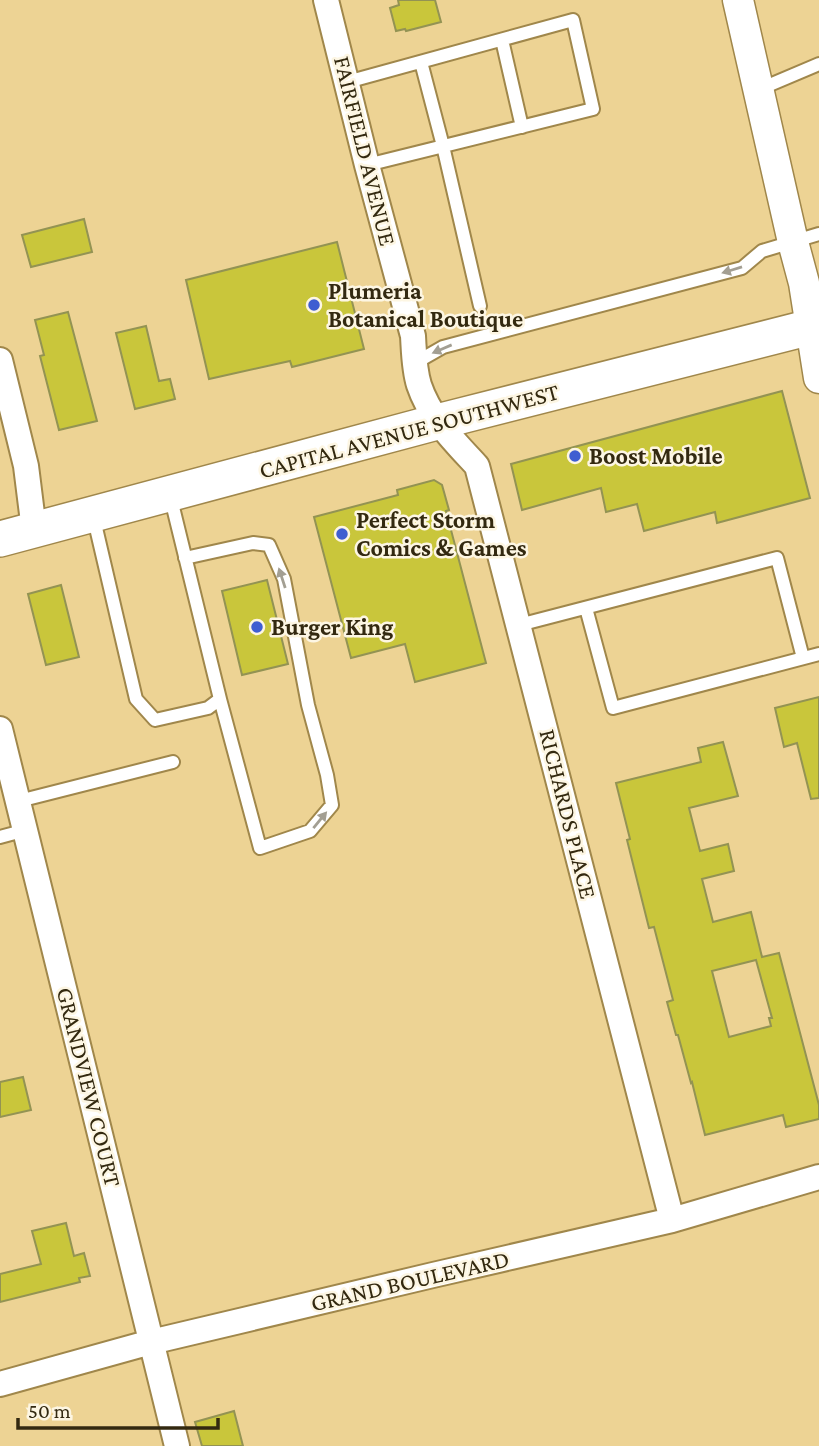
<svg xmlns="http://www.w3.org/2000/svg" width="819" height="1446" viewBox="0 0 819 1446" font-family="'Crimson Pro',serif">
	<rect width="100%" height="100%" fill="#edd394"/>
	<!-- building -->
	<path fill="#c9c63b" stroke="#939353" stroke-width="2" fill-rule="evenodd" d="M398 0H435L441 22 406 31 405 29 396 31 390 8 399 5Z
		M84 219 92 252 31 267 22 235Z
		M337 242 364 349 292 367 290 361 209 379 186 280Z
		M68 312 97 421 59 430 40 356 44 355 35 320Z
		M146 326 159 381 170 379 175 399 135 409 116 333Z
		M782 391 810 498 717 523 715 512 644 531 637 504 606 512 601 488 522 510 511 464Z
		M434 480 442 485 449 510 446 511 486 663 415 682 405 644 351 658 314 517 398 495 397 490Z
		M267 580 288 664 242 675 222 591Z
		M61 585 79 657 46 665 28 594Z
		M819 697V798L811 799 797 743 784 747 775 708Z
		M723 742 738 796 689 808 700 851 728 844 734 871 702 879 713 922 751 912 762 957 779 953 819 1105V1119L786 1127 783 1115 705 1135 692 1082 691 1083 678 1035H676L667 1002 673 1000 654 927 649 928 627 840 630 839 616 783 701 762 698 748ZM756 960 772 1018H769L771 1026 729 1037 712 971Z
		M23 1077 31 1110 0 1117V1082Z
		M66 1223 74 1256 84 1253 90 1276 79 1278 80 1282 0 1302V1274L41 1264 32 1231Z
		M234 1411 243 1446H202L195 1422Z"/>
	<g fill="none" stroke-linecap="round" stroke-linejoin="round">
		<!-- service casing -->
		<g stroke="#a0874b" stroke-width="16">
			<path id="service" d="M502 40 522 127
				M421 62 443 146 480 306
				M347 82 573 20 593 109 367 165
				M760 89 819 64
				M415 363 443 347 742 268 762 251 819 234
				M93 515 136 699 155 720 208 708 220 699 170 495
				M185 558 253 543 269 545 284 579 308 705 327 775 332 805 310 831 260 848 220 699
				M586 608 613 708 819 654
				M519 625 777 558 803 658
				M19 801 173 762
				M0 837 26 830"/>
		</g>
		<!-- minor casing -->
		<g stroke="#a0874b" stroke-width="28">
			<path id="minor" d="M326 0 367 165 413 336C414 352 414 369 419 385 430 418 454 441 477 466L672 1220
				M0 360 26 466 34 530
				M0 729 177 1446
				M0 1384 151 1342 433 1275 672 1220 819 1177"/>
		</g>
		<!-- tertiary casing -->
		<g stroke="#a0874b" stroke-width="33">
			<path id="tertiary" d="M738 0 793 242 804 283 819 378"/>
		</g>
		<!-- secondary casing -->
		<g stroke="#a0874b" stroke-width="38">
			<path id="secondary" d="M0 539 437 422 819 325"/>
		</g>
		<!-- service -->
		<use href="#service" stroke="#fff" stroke-width="12"/>
		<!-- minor -->
		<use href="#minor" stroke="#fff" stroke-width="24"/>
		<!-- tertiary -->
		<use href="#tertiary" stroke="#fff" stroke-width="30"/>
		<!-- secondary -->
		<use href="#secondary" stroke="#fff" stroke-width="35"/>
	</g>
	<!-- one-way arrows -->
	<defs><path id="oneway-solid" d="M-6-.8H1V-3.2L6.5 0L1 3.2V.8H-6Z" transform="scale(1.75)"/></defs>
	<g fill="#a39f93">
		<use href="#oneway-solid" transform="translate(732 270) rotate(163)"/>
		<use href="#oneway-solid" transform="translate(442 349) rotate(157)"/>
		<use href="#oneway-solid" transform="translate(282 578) rotate(-108)"/>
		<use href="#oneway-solid" transform="translate(320 820) rotate(-51)"/>
	</g>
	<!-- markers -->
	<g fill="#3f5ed1" stroke="#fdf6e3" stroke-width="2.5">
		<circle cx="314" cy="305" r="7"/>
		<circle cx="575" cy="456" r="7"/>
		<circle cx="342" cy="534" r="7"/>
		<circle cx="257" cy="627" r="7"/>
	</g>
	<g text-anchor="middle" stroke-width="5" stroke-linejoin="round" paint-order="stroke">
		<!-- street labels -->
		<g font-size="24" fill="#332910" stroke="#fdf6e3">
			<text transform="translate(365 151) rotate(76)" y="8">FAIRFIELD AVENUE</text>
			<text transform="translate(409 431) rotate(-15)" y="8">CAPITAL AVENUE SOUTHWEST</text>
			<text transform="translate(568 814) rotate(76)" y="8">RICHARDS PLACE</text>
			<text transform="translate(89 1087) rotate(76)" y="8">GRANDVIEW COURT</text>
			<text transform="translate(410 1281) rotate(-13)" y="8">GRAND BOULEVARD</text>
		</g>
		<!-- poi labels -->
		<g font-size="24" font-weight="bold" fill="#332910" stroke="#fdf6e3" text-anchor="start">
			<text x="328" y="299">Plumeria<tspan x="328" dy="28">Botanical Boutique</tspan></text>
			<text x="589" y="464">Boost Mobile</text>
			<text x="356" y="528">Perfect Storm<tspan x="356" dy="28">Comics &amp; Games</tspan></text>
			<text x="271" y="635">Burger King</text>
		</g>
	</g>
	<!-- scale -->
	<path d="M18 1418v10h200v-10" fill="none" stroke="#332910" stroke-width="3.5"/>
	<text x="28" y="1418" font-size="21" fill="#332910" stroke="#fdf6e3" stroke-width="5" paint-order="stroke">50 m</text>
</svg>
